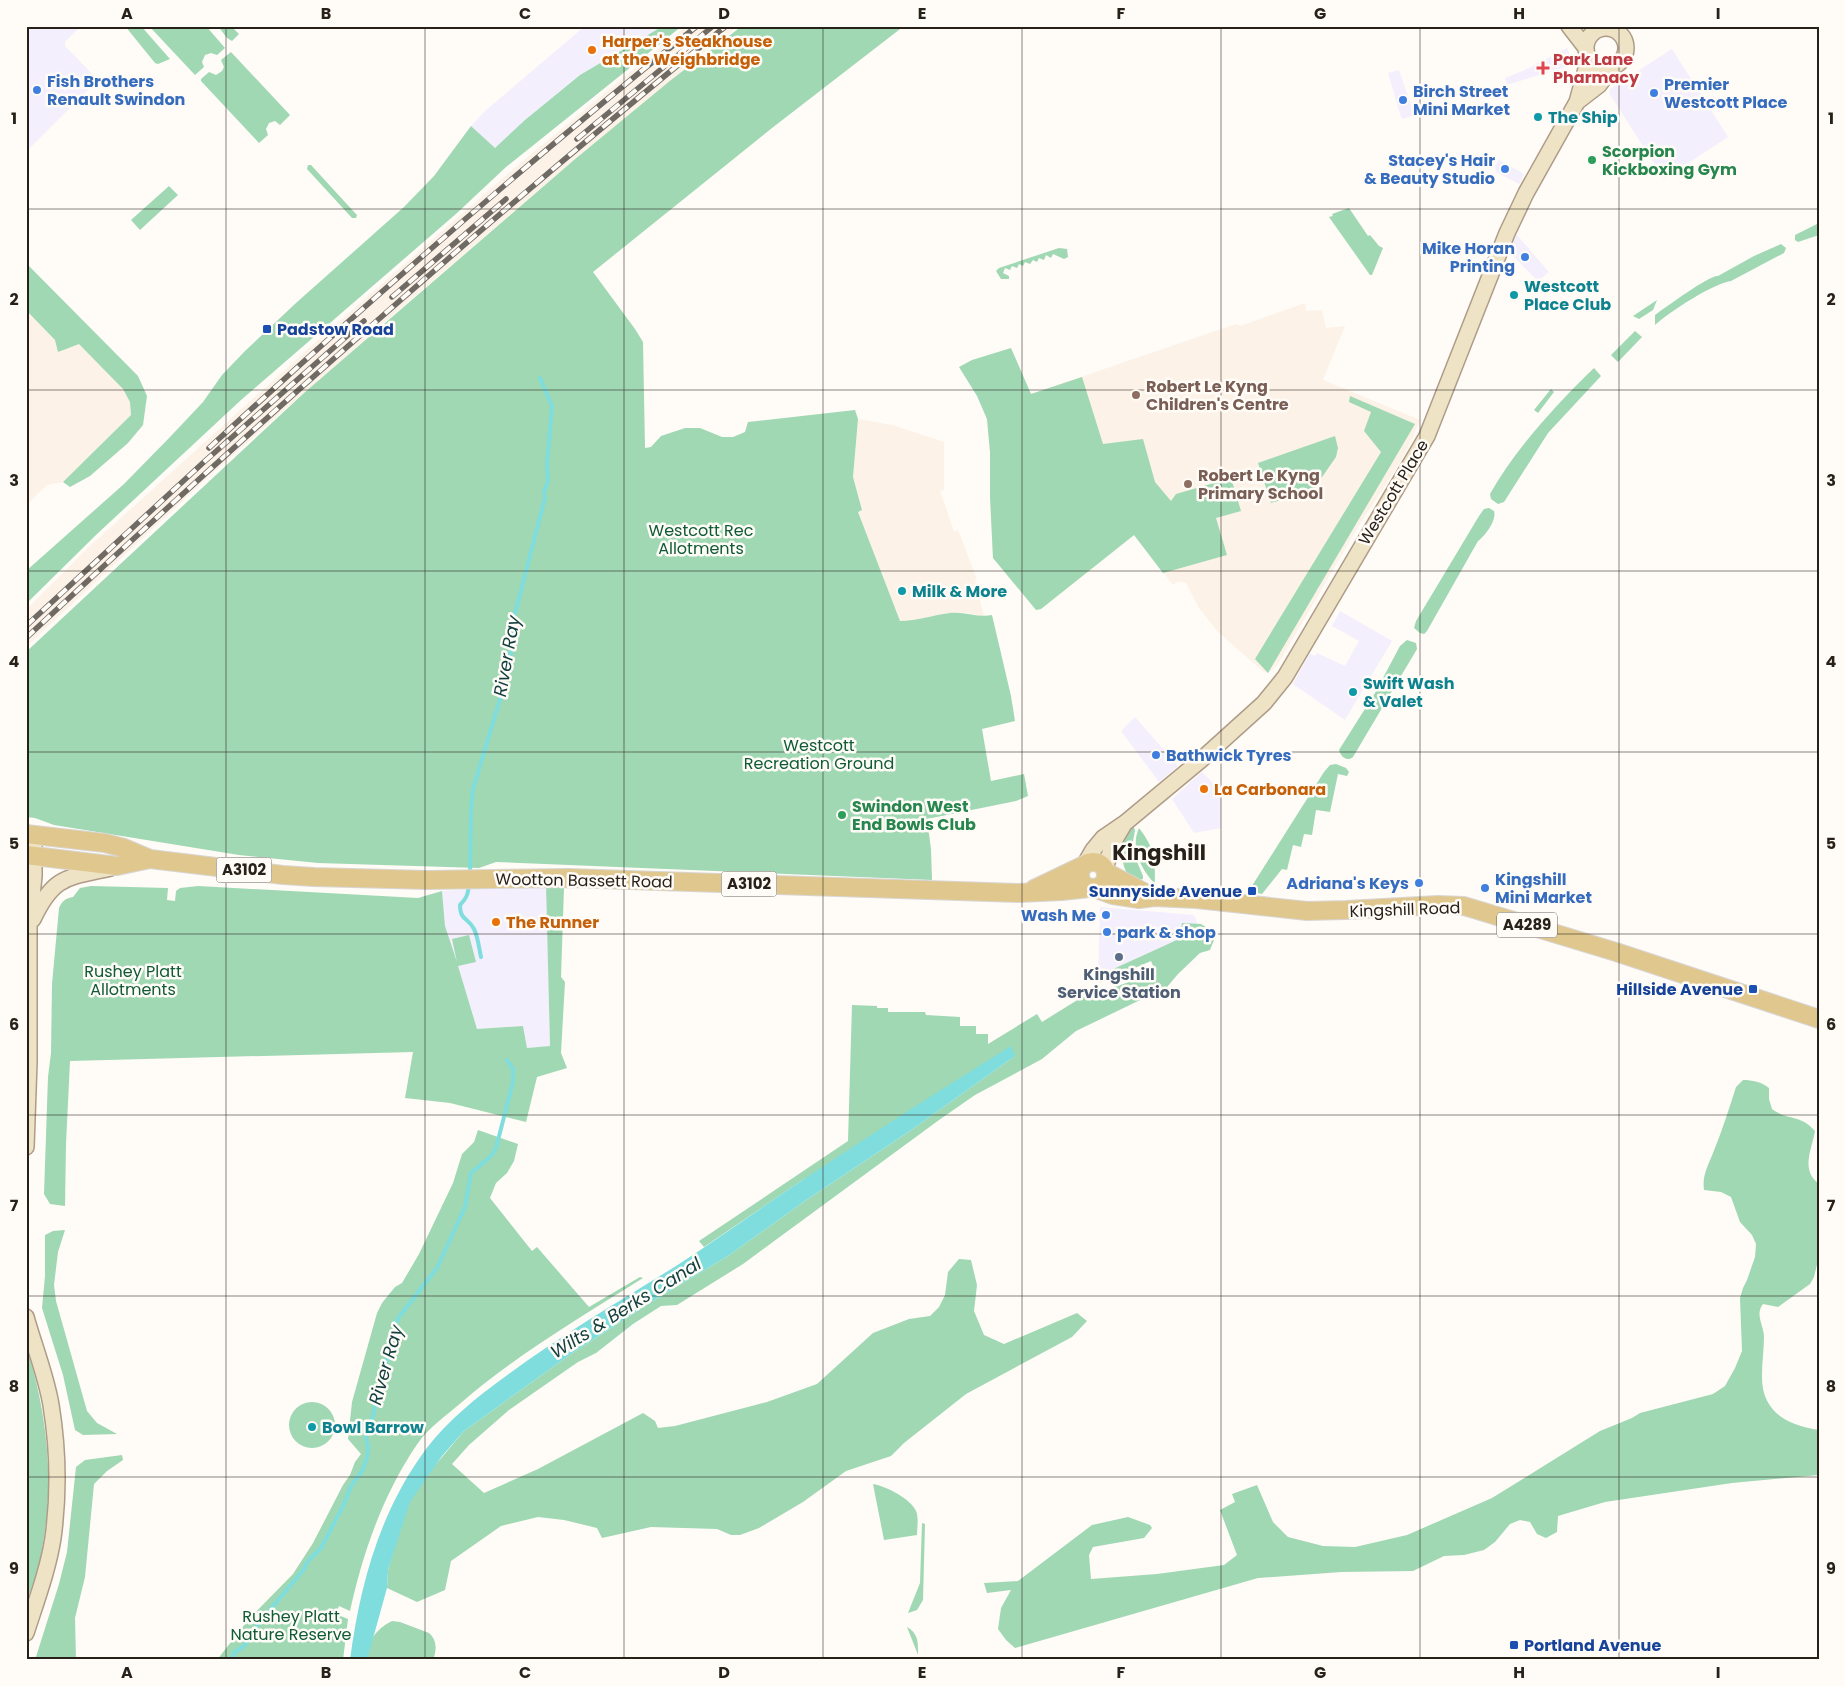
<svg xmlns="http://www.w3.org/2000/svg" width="1845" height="1686" viewBox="0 0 1845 1686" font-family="Poppins,sans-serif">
	<rect width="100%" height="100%" fill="#fffbf7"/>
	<!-- commercial -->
	<path fill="#f3effc" d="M26 26H81L65 42V46L98 80 26 152Z
		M585 26H663L580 75 525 120 495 149 471 126 485 111Z
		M1567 48 1574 64 1507 85 1505 78 1525 70Z
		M1672 49 1728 137 1664 179 1609 93 1610 89Z
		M1399 70 1414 115 1403 119 1401 117 1388 73Z
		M1499 160 1524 174 1519 184 1496 172 1495 166Z
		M1516 234 1549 272 1538 281 1508 251Z
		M1340 611 1392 641 1345 720 1293 684 1310 653 1314 656 1317 653 1345 666 1359 641 1332 626Z
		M1135 717 1178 766 1159 782 1121 731Z
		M1202 772 1213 783 1221 786V828L1194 833 1172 799Z
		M546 885 550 1046 527 1048 523 1026 477 1029 445 926 442 891Z
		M1100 907 1194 915 1200 929 1180 928V939L1098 976Z"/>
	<!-- built -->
	<path fill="#fcf2e7" d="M686 26H738L574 160 408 302 208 477 26 647V610L91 545 310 347 513 169Z
		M1305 303 1306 311 1322 310 1326 328 1345 326 1323 380 1420 420 1408 448 1394 472 1358 527 1278 664 1268 673 1264 672 1218 632 1199 608 1186 583 1178 581 1173 585 1135 535 1041 609 1036 610 993 558 990 497V452L986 415 1019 388 1031 394 1236 324 1240 326Z
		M26 310 55 340 79 344 90 354 123 389 130 402 131 415 63 482 47 485 26 505Z
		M858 419 892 425 944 442V490L940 491 954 531 958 530 977 579 975 580 984 617 968 613H950L929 618 900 622 858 512 862 510 853 477Z"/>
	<!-- green -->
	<path fill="#9fd8b3" d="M125 26H141L170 59 158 64 155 63Z
		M149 26H206L225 48 217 55 211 53 205 55 202 62 204 67 195 75Z
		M218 26H231L239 34 232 41 227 38Z
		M663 26H682L506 167 457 213 241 400 97 534 26 604V571L124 484 171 436 203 402 222 375 245 351 296 303 404 207 434 176 471 126 495 148 525 120 580 75Z
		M742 26H904L772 128 593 272 635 329 643 342 645 448 651 447 661 436 685 428H700L722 437H733L745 432 748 422 855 410 858 419 853 477 862 510 858 512 900 621C917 621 933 615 950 613 964 611 978 618 992 615L1011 696 1015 721 982 729 991 781 1024 774 1028 796 1016 801 927 819 931 849 932 880 496 862 479 868 318 863 278 859 239 855 54 825 35 818 26 817V652L304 393 574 160 671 80Z
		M231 52 290 115 280 125 275 121 269 123 266 129 268 135 259 143 201 81V79L209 72 216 75 222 71 224 67 221 60Z
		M308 165H311L355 213 357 215 356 218H352L307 169Z
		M169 186 178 195 140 230 131 220Z
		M1349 208 1368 236 1370 235 1379 246 1383 248 1372 275H1370L1329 217 1333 216 1332 214Z
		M1819 223V235L1798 242 1795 240V235Z
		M1781 244 1786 248 1784 253 1731 281C1714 283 1669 312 1655 325V315C1665 308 1709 275 1718 276L1754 256Z
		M1059 248 1067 249 1068 257 1064 259 1053 254 1051 258 1046 255 1044 260 1039 258 1037 262 1033 260 1030 264 1025 262 1023 266 1019 264 1017 268 1012 266 1010 270 1005 268 1003 273 1009 276V279H1001L996 271 999 268Z
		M26 263 138 376 147 396 143 425 128 443 90 476 70 487 63 482 131 415 130 402 123 389 79 344 58 352 55 340 26 310Z
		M1657 300 1653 310 1639 319 1633 316Z
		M1635 331 1642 337 1618 362 1611 355Z
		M1011 348 1031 394 1082 377 1103 444 1143 439 1155 482 1171 501 1176 494 1231 478 1241 511 1216 518 1227 555 1163 573 1134 535 1041 609 1036 610 993 558 990 497V452L987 419 977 396 959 367 972 360Z
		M1594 368 1601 376 1548 433 1504 502 1498 504 1491 499 1490 494C1516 448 1556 405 1594 368Z
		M1551 389 1554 392 1538 413 1534 410Z
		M1350 396 1415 424 1268 673 1255 659 1381 452 1364 431 1371 412 1349 402Z
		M1335 436 1338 448 1336 457 1313 490 1271 503 1258 463Z
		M1489 508 1494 511C1497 520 1485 536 1478 541L1427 631 1424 634 1420 633 1414 628 1416 621 1479 516 1484 509Z
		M1407 640 1416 643 1417 649 1353 757C1347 762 1341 757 1339 750L1375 693 1400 646Z
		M1336 764 1346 768 1349 772 1347 776 1338 774 1330 812 1316 810 1312 835 1304 834 1301 847 1293 845 1287 870 1282 869 1262 894 1257 893V890L1250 889 1324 772 1330 765Z
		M1133 826 1135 830 1132 847 1127 848 1122 846 1126 836Z
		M1139 828C1155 849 1155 858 1155 884 1141 869 1130 848 1139 828Z
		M1122 851 1133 852 1143 876V879C1126 883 1122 864 1122 851Z
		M546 885 564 888 561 977 565 982 561 1053 567 1068 537 1077 526 1122 450 1103 405 1098 413 1052 70 1061 66 1144 65 1206 50 1204 44 1194 48 1077 51 1053 52 984 59 908C62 901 66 898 73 897L80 888 91 886 168 888 167 900 175 901 176 891 180 888 198 886 418 898 442 891 445 926 457 962 452 939 469 935 476 962 458 966 477 1029 523 1026 527 1048 550 1046Z
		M1182 923 1201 924 1211 930 1214 940 1210 950 1200 953 1178 974 1167 987 1076 1031 1042 1059 975 1095 939 1120 743 1264 677 1305 661 1306 633 1324 596 1353 578 1362 509 1410 469 1445 452 1464 484 1493 538 1469 643 1413 655 1421 658 1428 675 1426 767 1402 817 1384 873 1333 909 1319 930 1316 939 1307 945 1295 948 1272 959 1259 971 1260 977 1285 974 1311 984 1335 1004 1344 1077 1313 1087 1321 1072 1337 966 1394 904 1443 891 1456 846 1471 803 1502 759 1528 740 1535H731L717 1529 651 1527 602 1538 597 1528 564 1520 538 1517 501 1526 451 1561 445 1590 417 1602 387 1588 388 1570 410 1495 464 1431 571 1354 656 1299 728 1256 805 1201 910 1131 1015 1056 801 1181 704 1247 699 1241 848 1141 852 1005 877 1006V1008H888V1012H925L926 1015 960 1017V1026H976V1034H988V1044L1037 1014 1042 1022 1079 999 1135 980 1154 968 1151 961 1100 983 1098 976 1179 939Z
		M1743 1080C1752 1080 1762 1082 1769 1088V1099L1772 1109C1788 1121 1800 1114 1815 1131 1812 1149 1800 1170 1819 1184V1256L1814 1277 1810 1284 1778 1307 1763 1304C1755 1314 1763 1324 1764 1336 1764 1349 1762 1362 1762 1375 1761 1412 1787 1425 1819 1430V1475L1732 1483 1605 1502 1558 1516 1557 1532 1546 1538 1537 1534 1530 1522 1520 1520 1510 1524 1495 1542 1484 1550 1464 1555 1444 1556 1413 1571 1341 1572 1258 1578 1015 1648 1006 1640 998 1629 1001 1608 1011 1590 987 1593 984 1583 1018 1581 1092 1525 1128 1517 1150 1525 1152 1528 1144 1538 1093 1547 1089 1555 1091 1579 1157 1574 1224 1565 1237 1555 1220 1510 1235 1502 1232 1494 1257 1485 1273 1522 1288 1537 1323 1546 1355 1547 1407 1535 1492 1498 1600 1431 1632 1418 1640 1413 1713 1394 1725 1386 1735 1368 1742 1351 1740 1298 1743 1288 1747 1280 1755 1257 1756 1244 1752 1235 1740 1222 1731 1197 1721 1192 1704 1190C1702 1175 1708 1166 1713 1153 1722 1131 1729 1109 1736 1087Z
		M478 1130 518 1144 514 1161 507 1173 496 1183 490 1198 532 1251 537 1247 589 1307 640 1277 643 1278C581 1317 518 1354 462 1402 447 1415 429 1427 418 1443 383 1494 363 1552 350 1611L339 1606 336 1614 348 1619 343 1660H217L248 1620 293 1574 313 1543 343 1485 350 1475 355 1462 361 1454 348 1439 352 1402 377 1313 382 1303 395 1287 402 1283 419 1254 453 1183 462 1154 474 1142Z
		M65 1230 58 1252 54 1285 56 1301 87 1411 97 1423 117 1434 83 1435 75 1430 63 1375 42 1308 45 1276V1235L53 1231Z
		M26 1345C47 1411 55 1481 42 1549 39 1568 32 1586 26 1604Z
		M289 1425a23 23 0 1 1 46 0a23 23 0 1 1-46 0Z
		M122 1455 123 1460 107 1471 94 1484 85 1577 75 1618 76 1660H35L59 1584 67 1552 76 1467 85 1460Z
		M873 1484C886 1486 911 1499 916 1511 919 1519 917 1527 917 1535L884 1540Z
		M922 1523 925 1524 923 1600 917 1610 908 1613 920 1583Z
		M392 1621 400 1622 429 1633C437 1640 437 1650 433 1660H364C369 1642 374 1630 392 1621Z
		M907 1627C919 1634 918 1643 918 1655Z"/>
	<!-- water -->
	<path fill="#7fddde" d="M1011 1046 1015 1056 910 1131 805 1201 728 1256 656 1299 571 1354 464 1431 442 1456 410 1502 388 1570 387 1588 367 1660H350C360 1584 380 1511 426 1449 448 1420 476 1398 506 1376 560 1336 618 1302 676 1266 718 1239 759 1209 801 1181 870 1135 940 1090 1011 1046Z"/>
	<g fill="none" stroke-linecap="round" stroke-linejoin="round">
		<!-- stream -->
		<path stroke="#7fddde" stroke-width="4" d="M470 875 471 810 473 789 506 679 511 654 512 625 545 498 544 492 548 481 547 465 552 406 540 378
			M469 884C468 894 467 898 460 905 460 921 468 917 474 929 478 937 479 948 481 957
			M231 1660 235 1652 244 1646 259 1623 304 1569 308 1561 321 1548 344 1504 351 1486 362 1471 367 1458 368 1448 366 1436 372 1419 396 1323 399 1317 437 1268 465 1207 471 1173 491 1156 496 1148 513 1082V1069L507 1060"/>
		<!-- secondary casing -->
		<g stroke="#ae9c89" stroke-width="18">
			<path id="secondary" d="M1569 26 1586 48
				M1586 48a20 20 0 1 1 40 0a20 20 0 1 1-40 0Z
				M1577 102 1599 85 1613 66
				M1085 864 1093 850 1103 838 1125 823 1202 759 1264 703 1285 677 1427 436 1507 233 1526 193 1577 102 1589 58
				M1105 869 1113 843 1123 826
				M33 919C54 875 67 878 111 868
				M26 1147 29 1062V927L34 876V835
				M26 1317C34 1346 46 1375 51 1405 58 1448 59 1494 53 1538 48 1570 36 1602 26 1633"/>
		</g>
		<!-- primary casing -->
		<g stroke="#d8d7d6" stroke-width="20">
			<path id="primary" d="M26 834 105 843 124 848 150 859 283 875 314 877 427 880 569 878 1019 893 1062 891 1089 888
				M26 855 117 866 150 859
				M1080 875a13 13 0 1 1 26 0a13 13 0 1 1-26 0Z
				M1106 872 1151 896
				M1094 888 1113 895 1139 899 1154 897 1197 899 1307 911 1346 910 1438 905 1464 906 1616 952 1819 1019
				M1034 889 1082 866"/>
		</g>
		<!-- secondary -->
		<use href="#secondary" stroke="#efe3c6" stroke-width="15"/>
		<!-- primary -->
		<use href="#primary" stroke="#e0c78e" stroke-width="18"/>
		<!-- rail casing -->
		<g stroke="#706a64" stroke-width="5.5">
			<path id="rail" d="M577 139 713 26
				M392 297 506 199
				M209 448C367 302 529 161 697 26
				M26 626 205 461 364 321
				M26 638C253 427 485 221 726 26"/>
		</g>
		<!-- rail -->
		<use href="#rail" stroke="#fffbf7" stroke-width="4" stroke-dasharray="11" stroke-linecap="butt"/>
	</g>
	<!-- grid -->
	<path fill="none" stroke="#282119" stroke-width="1" stroke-opacity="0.55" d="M226 26V1660M425 26V1660M624 26V1660M823 26V1660M1022 26V1660M1221 26V1660M1420 26V1660M1619 26V1660M26 209H1819M26 390H1819M26 571H1819M26 752H1819M26 934H1819M26 1115H1819M26 1296H1819M26 1477H1819"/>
	<!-- markers -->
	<g fill="#e8710a" stroke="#fffbf7" stroke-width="2">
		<circle cx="592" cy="50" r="5"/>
		<circle cx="1204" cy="789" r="5"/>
		<circle cx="496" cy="922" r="5"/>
	</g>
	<path fill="#e0444e" stroke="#fffbf7" stroke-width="2" d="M1540.5 60.5h5v5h5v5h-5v5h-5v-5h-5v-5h5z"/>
	<g fill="#3f7fe0" stroke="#fffbf7" stroke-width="2">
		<circle cx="37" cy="90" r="5"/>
		<circle cx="1654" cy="93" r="5"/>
		<circle cx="1403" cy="100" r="5"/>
		<circle cx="1505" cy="169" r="5"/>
		<circle cx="1525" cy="257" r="5"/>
		<circle cx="1156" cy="755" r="5"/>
		<circle cx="1419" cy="883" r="5"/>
		<circle cx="1485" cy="888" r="5"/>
		<circle cx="1106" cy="915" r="5"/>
		<circle cx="1107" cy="932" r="5"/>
	</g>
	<g fill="#0f9aa8" stroke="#fffbf7" stroke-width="2">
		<circle cx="1538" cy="117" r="5"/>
		<circle cx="1514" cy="295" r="5"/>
		<circle cx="902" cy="591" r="5"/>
		<circle cx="1353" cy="692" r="5"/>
		<circle cx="312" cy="1427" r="5"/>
	</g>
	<g fill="#2e9e5b" stroke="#fffbf7" stroke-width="2">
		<circle cx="1592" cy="160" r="5"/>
		<circle cx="842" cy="815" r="5"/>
	</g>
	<g fill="#1a4fb4" stroke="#fffbf7" stroke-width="2">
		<rect x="262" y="324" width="10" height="10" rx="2.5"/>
		<rect x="1247" y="886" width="10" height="10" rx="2.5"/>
		<rect x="1748" y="984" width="10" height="10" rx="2.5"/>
		<rect x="1509" y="1640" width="10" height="10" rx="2.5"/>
	</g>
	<g fill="#8d6e63" stroke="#fffbf7" stroke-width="2">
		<circle cx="1136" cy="395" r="5"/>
		<circle cx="1188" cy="484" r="5"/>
	</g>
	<circle fill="#5c6f8a" stroke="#fffbf7" stroke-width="2" cx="1119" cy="957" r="5"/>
	<g text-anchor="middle" stroke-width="5" stroke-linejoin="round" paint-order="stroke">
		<!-- shield labels -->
		<g fill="#fffbf7" stroke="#68625c" stroke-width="1">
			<rect x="216.5" y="857.5" width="55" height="25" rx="4"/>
			<rect x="721.5" y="871.5" width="55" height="25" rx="4"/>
			<rect x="1497" y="912.5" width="60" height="25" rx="4"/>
		</g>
		<g font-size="15" font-weight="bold" fill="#282119">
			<text x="244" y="875">A3102</text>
			<text x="749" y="889">A3102</text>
			<text x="1527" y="930">A4289</text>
		</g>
		<!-- food labels -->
		<g font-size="16" font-weight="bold" fill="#c56008" stroke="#fffbf7" text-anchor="start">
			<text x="602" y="47">Harper's Steakhouse<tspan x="602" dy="18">at the Weighbridge</tspan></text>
			<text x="1214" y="795">La Carbonara</text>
			<text x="506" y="928">The Runner</text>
		</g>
		<!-- health labels -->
		<g font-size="16" font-weight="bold" fill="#be3a42" stroke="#fffbf7" text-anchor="start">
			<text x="1553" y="65">Park Lane<tspan x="1553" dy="18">Pharmacy</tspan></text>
		</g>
		<!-- shop labels -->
		<g font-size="16" font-weight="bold" fill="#366cbe" stroke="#fffbf7" text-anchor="start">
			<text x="47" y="87">Fish Brothers<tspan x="47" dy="18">Renault Swindon</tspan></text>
			<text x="1664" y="90">Premier<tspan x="1664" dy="18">Westcott Place</tspan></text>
			<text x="1413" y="97">Birch Street<tspan x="1413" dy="18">Mini Market</tspan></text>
			<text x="1495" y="166" text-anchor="end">Stacey's Hair<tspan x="1495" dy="18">&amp; Beauty Studio</tspan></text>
			<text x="1515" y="254" text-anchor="end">Mike Horan<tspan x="1515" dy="18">Printing</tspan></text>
			<text x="1166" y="761">Bathwick Tyres</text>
			<text x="1495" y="885">Kingshill<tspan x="1495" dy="18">Mini Market</tspan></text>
			<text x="1409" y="889" text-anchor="end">Adriana's Keys</text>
			<text x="1096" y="921" text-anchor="end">Wash Me</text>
			<text x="1117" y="938">park &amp; shop</text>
		</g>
		<!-- culture labels -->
		<g font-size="16" font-weight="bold" fill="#0d838f" stroke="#fffbf7" text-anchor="start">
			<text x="1548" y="123">The Ship</text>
			<text x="1524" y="292">Westcott<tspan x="1524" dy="18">Place Club</tspan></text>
			<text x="912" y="597">Milk &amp; More</text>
			<text x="1363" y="689">Swift Wash<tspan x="1363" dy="18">&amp; Valet</tspan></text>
			<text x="322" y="1433">Bowl Barrow</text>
		</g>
		<!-- leisure labels -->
		<g font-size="16" font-weight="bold" fill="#27864d" stroke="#fffbf7" text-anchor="start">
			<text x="1602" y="157">Scorpion<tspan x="1602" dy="18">Kickboxing Gym</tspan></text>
			<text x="852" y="812">Swindon West<tspan x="852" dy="18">End Bowls Club</tspan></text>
		</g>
		<!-- transit labels -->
		<g font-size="16" font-weight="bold" fill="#164399" stroke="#fffbf7" text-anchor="start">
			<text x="277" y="335">Padstow Road</text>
			<text x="1242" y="897" text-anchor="end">Sunnyside Avenue</text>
			<text x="1743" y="995" text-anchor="end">Hillside Avenue</text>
			<text x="1524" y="1651">Portland Avenue</text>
		</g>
		<!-- education labels -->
		<g font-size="16" font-weight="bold" fill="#785e54" stroke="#fffbf7" text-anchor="start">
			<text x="1146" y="392">Robert Le Kyng<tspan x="1146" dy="18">Children's Centre</tspan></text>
			<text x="1198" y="481">Robert Le Kyng<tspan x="1198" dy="18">Primary School</tspan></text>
		</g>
		<!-- street labels -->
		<g font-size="16" fill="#282119" stroke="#fffbf7">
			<text transform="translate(1393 492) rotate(-59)" y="6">Westcott Place</text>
			<text transform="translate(584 880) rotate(1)" y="6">Wootton Bassett Road</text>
			<text transform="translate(1405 909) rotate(-2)" y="6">Kingshill Road</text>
		</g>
		<!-- park labels -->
		<g font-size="16" fill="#0e5b35" stroke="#fffbf7">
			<text x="701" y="536">Westcott Rec<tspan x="701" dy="18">Allotments</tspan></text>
			<text x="819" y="751">Westcott<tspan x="819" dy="18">Recreation Ground</tspan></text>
			<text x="133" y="977">Rushey Platt<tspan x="133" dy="18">Allotments</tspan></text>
			<text x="291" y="1622">Rushey Platt<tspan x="291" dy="18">Nature Reserve</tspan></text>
		</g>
		<!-- service labels -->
		<g font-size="16" font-weight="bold" fill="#4e5e75" stroke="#fffbf7">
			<text x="1119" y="980">Kingshill<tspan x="1119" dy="18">Service Station</tspan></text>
		</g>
		<!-- water labels -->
		<g font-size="18" font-style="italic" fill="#113e3f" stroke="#fffbf7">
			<text transform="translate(507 656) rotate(-80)" y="6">River Ray</text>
			<text transform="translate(626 1308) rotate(-32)" y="6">Wilts &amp; Berks Canal</text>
			<text transform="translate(386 1365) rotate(-74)" y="6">River Ray</text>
		</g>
		<!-- district labels -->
		<g font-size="21" font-weight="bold" fill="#282119" stroke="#fffbf7">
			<text x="1159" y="860">Kingshill</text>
		</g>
	</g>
	<!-- border -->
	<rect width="1845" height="1686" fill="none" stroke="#fffbf7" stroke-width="55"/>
	<rect x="28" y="28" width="1790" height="1630" fill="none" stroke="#282119" stroke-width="2"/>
	<g font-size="16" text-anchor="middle" font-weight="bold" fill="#282119">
		<text x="127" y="19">A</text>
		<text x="326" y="19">B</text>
		<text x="525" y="19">C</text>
		<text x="724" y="19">D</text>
		<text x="922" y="19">E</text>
		<text x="1121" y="19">F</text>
		<text x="1320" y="19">G</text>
		<text x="1519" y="19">H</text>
		<text x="1718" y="19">I</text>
		<text x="14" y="124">1</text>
		<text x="1831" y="124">1</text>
		<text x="14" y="305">2</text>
		<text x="1831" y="305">2</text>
		<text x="14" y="486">3</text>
		<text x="1831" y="486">3</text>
		<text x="14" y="667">4</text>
		<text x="1831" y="667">4</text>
		<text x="14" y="849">5</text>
		<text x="1831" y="849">5</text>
		<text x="14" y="1030">6</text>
		<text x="1831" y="1030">6</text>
		<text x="14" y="1211">7</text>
		<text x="1831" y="1211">7</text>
		<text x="14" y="1392">8</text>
		<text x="1831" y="1392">8</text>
		<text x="14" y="1574">9</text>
		<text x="1831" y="1574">9</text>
		<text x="127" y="1678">A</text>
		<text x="326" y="1678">B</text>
		<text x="525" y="1678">C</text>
		<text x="724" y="1678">D</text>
		<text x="922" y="1678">E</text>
		<text x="1121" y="1678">F</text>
		<text x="1320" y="1678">G</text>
		<text x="1519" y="1678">H</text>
		<text x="1718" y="1678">I</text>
	</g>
</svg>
